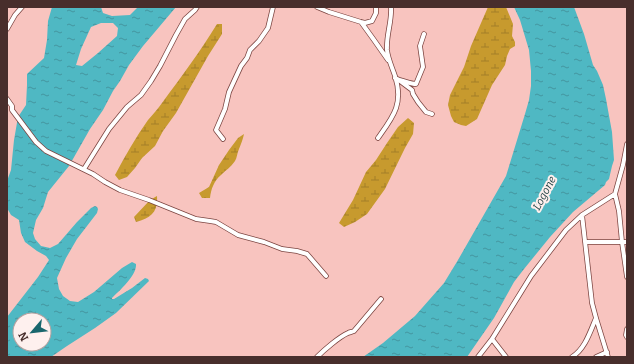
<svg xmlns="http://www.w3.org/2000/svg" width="634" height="364" viewBox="0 0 634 364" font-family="Bitter,serif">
	<defs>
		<pattern id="wetland-marsh" width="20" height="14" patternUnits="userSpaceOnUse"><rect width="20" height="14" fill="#c79a2e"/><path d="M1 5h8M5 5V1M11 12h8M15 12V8" fill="none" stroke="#a47e27"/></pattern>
		<pattern id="water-ripples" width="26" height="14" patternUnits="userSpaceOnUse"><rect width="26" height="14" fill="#4fb8c3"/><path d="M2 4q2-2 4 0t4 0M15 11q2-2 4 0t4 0" fill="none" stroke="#44969f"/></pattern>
	</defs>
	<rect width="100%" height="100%" fill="#f8c4bf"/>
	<!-- wetland -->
	<path fill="url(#wetland-marsh)" d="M488 7H506L513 24 512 36 515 42V46L510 49 507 56 505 65 492 85 477 119 466 126 461 125 454 122 451 116 448 105 450 95 464 67 471 46Z
		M217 24H222V34L208 56 176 113 163 131 155 146 142 158 135 168 127 177 119 180 115 175C125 156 136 137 148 120 153 114 158 109 162 103 181 77 200 52 217 24Z
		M408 118 414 123 413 134 405 148 385 189 367 214 355 222 344 227 339 223 353 200 366 172 376 160 387 143 398 127Z
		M244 134C243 139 241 144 239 149 237 153 237 158 235 161 231 167 226 170 221 175 214 181 211 189 210 198H202L199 193 209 187 219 165 229 150 238 138Z
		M157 196C158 212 151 218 136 222L134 217 150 200Z"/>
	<!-- water -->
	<path fill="url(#water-ripples)" fill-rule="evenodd" d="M52 7H101L103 13 112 16 130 15 138 7H176L143 46 129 65 120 81 113 91 103 110 90 129 69 166 48 192 43 208 36 220 33 233 35 239 41 246 50 248 58 244 77 222 91 208 95 206 97 207 98 209 97 213 77 239 66 258 57 278 59 289 63 296 70 301 78 302 94 292 122 268 132 262 136 264C137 275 120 290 112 298V299H114L132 288 145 278 148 279 149 281 116 313 95 328 67 346 51 357H7V317L38 277 49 260 46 256 37 251 25 242 21 233 19 220 11 215 7 208V181L11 170 14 140 18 117 26 105 27 85V74L44 58 47 40 48 21ZM101 23H113L118 28 117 36 98 53 82 66 76 65 81 49 91 27ZM20 320H44V344H20Z
		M514 7H574L584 34 593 65 597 71 603 85 606 99 612 132 614 160 612 166 609 179 606 182 605 185 573 212 550 237 524 269 514 282 494 318 467 357H363L383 343 415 316 444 283 458 260 506 176 525 114 529 100 531 86V71L529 50 520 20Z"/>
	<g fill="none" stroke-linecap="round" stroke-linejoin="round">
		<!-- minor casing -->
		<g stroke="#7c4541" stroke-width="5.5">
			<path id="minor" d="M317 7 329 12 361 22 365 23 372 21 376 13V7
				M361 22 374 40 388 60
				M7 29 15 15 22 7
				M395 78C399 80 412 84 416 84L423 67 420 46 424 34
				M400 81 412 90 413 94 418 102 426 112 432 114
				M7 99 12 106V110L36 142 46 151 93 174 105 182 120 190 149 200 196 219 210 221 216 222 238 235 264 242 282 249 297 251 307 254 326 276
				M378 138C393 117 404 104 395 76 392 67 388 59 387 50 386 35 392 22 391 7
				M223 139 216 130 225 109 229 92 241 66 247 58 250 50 259 41 268 28 273 7
				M84 169 109 129 127 107 141 95 151 81 160 66 176 35 185 19 195 10 197 7
				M615 194 619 211 622 242 627 277
				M582 215 592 303 596 318 608 357
				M585 242H627
				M627 329 626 335 627 337
				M492 339 506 357
				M317 357C324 350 339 337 348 333 350 332 352 332 354 331L381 299
				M478 357 492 339 531 276 566 230 582 215 615 194 623 165 627 144
				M572 357C585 349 590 332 596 318
				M596 357 607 352"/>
		</g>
		<!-- minor -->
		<use href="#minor" stroke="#fff" stroke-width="4"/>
	</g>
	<g text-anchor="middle" stroke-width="4" stroke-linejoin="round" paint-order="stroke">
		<!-- water labels -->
		<g font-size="11" font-style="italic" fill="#254548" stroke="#fef0ee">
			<text transform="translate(544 193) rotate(-62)" y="4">Logone</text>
		</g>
	</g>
	<!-- border -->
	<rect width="634" height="364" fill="none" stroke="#482e2c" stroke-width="16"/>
	<!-- north arrow -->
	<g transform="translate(32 332) rotate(242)"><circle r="19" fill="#fef0ee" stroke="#b5a2a0"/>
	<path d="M0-3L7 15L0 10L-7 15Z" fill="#19666d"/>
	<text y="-6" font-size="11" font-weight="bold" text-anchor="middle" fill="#482e2c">N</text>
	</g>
</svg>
